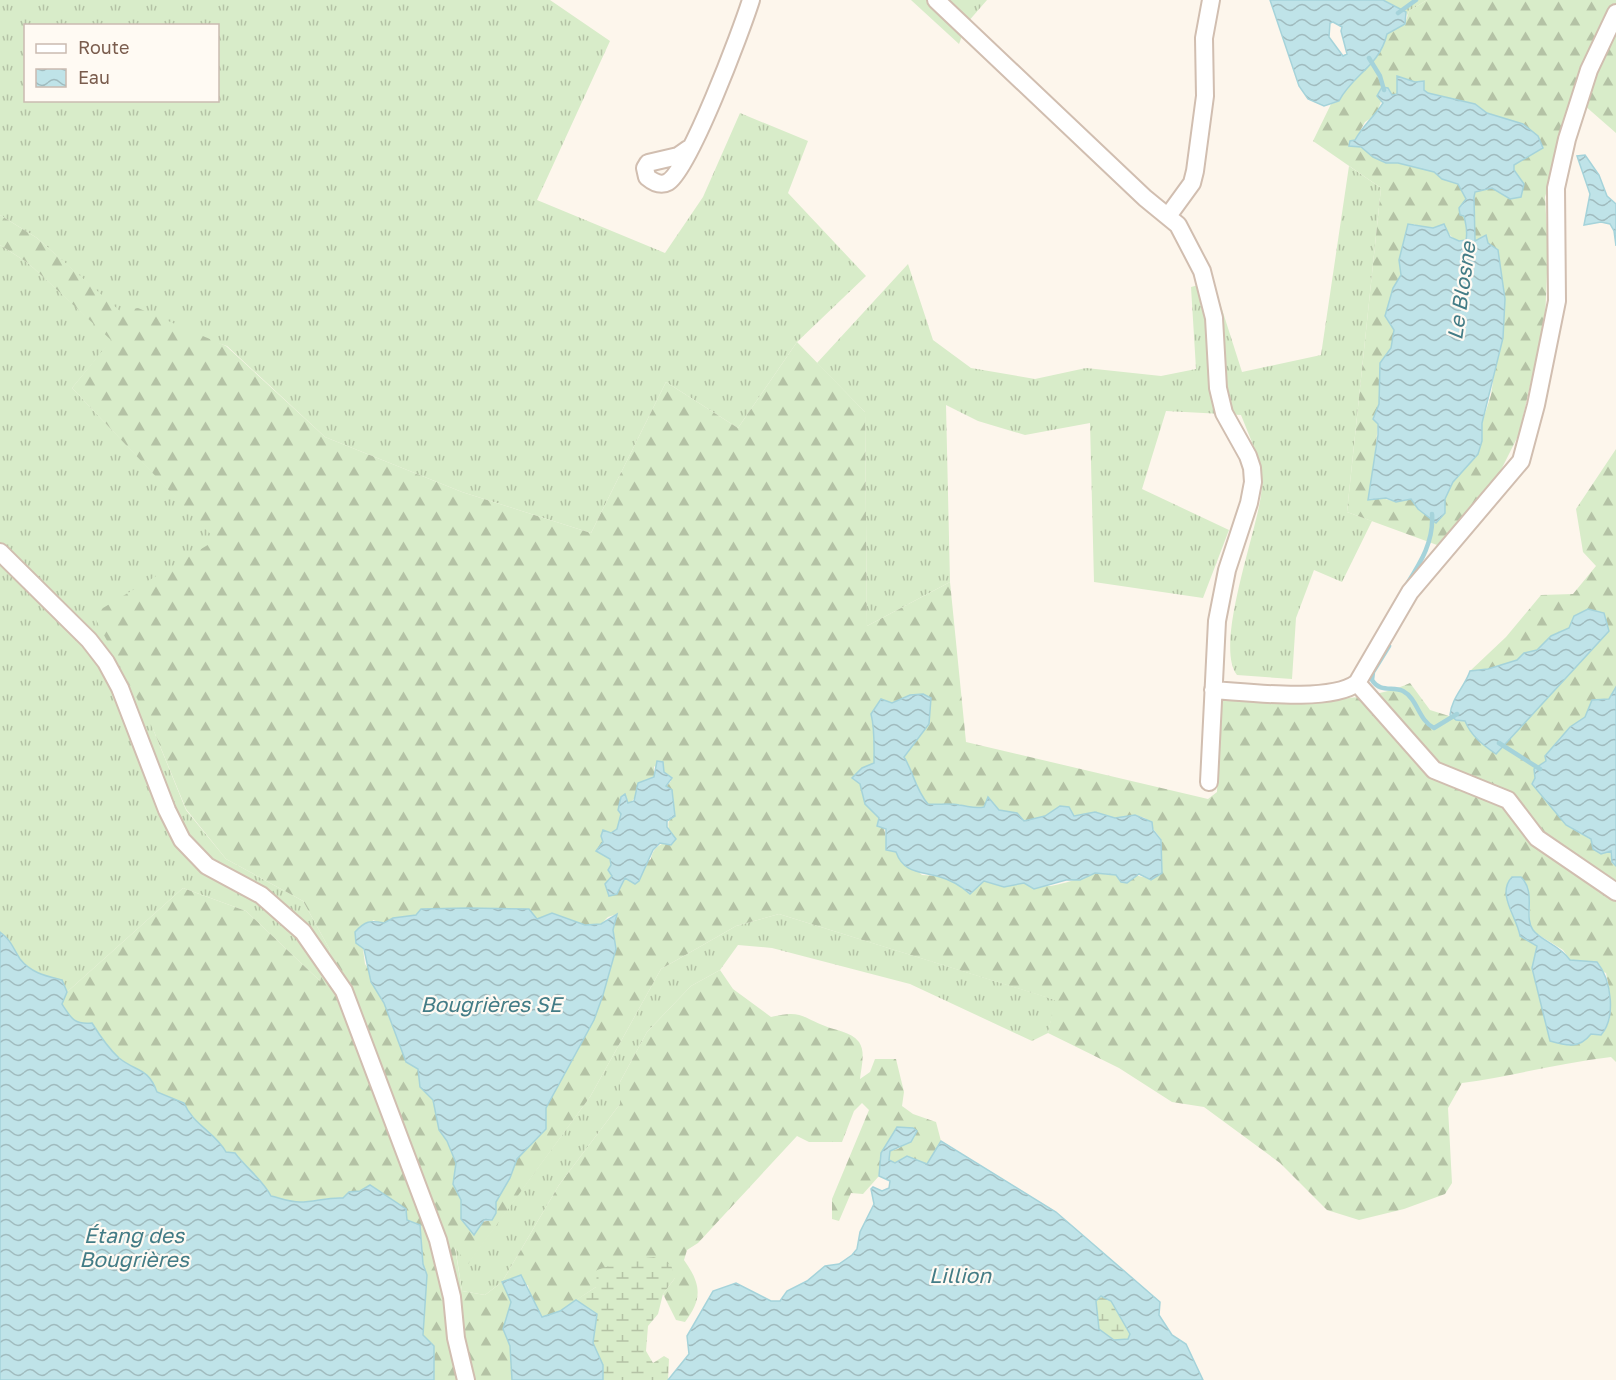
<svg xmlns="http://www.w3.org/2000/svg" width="1616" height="1380" viewBox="0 0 1616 1380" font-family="'Golos Text',sans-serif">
	<defs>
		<pattern id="grass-tufts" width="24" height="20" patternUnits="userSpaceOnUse" patternTransform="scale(1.5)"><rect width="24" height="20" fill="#d8ecc9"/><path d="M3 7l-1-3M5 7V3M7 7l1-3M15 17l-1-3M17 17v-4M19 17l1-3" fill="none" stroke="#b4c2a5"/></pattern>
		<pattern id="forest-firs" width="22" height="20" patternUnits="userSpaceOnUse" patternTransform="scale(1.5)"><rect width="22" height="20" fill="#d8ecc9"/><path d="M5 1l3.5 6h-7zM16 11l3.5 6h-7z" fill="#b4c2a5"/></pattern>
		<pattern id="wetland-marsh" width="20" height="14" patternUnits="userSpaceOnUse" patternTransform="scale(1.5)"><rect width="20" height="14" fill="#d8ecc9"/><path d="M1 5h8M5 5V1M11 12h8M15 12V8" fill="none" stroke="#b4c2a5"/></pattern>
		<pattern id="water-waves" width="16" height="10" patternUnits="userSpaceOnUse" patternTransform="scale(1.5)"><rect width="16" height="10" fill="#bfe3e8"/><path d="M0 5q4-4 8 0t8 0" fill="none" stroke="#a0bbbe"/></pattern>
	</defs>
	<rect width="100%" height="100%" fill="#fdf6ec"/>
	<!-- grass -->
	<path fill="url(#grass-tufts)" fill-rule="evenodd" d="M0 0H550L610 41 537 200 665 253 703 197 740 113 808 141 788 193 866 276 797 342 738 428 666 382 591 533 462 492 325 437 227 346 120 312 37 238 0 215ZM26 26H218V100H26Z
		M911 0H987L967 23 959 44Z
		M1383 0H1427L1409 11 1407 16 1406 12Z
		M1349 166 1381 188 1347 512 1372 521 1342 582 1314 570 1296 618 1292 679 1237 675C1214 646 1256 534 1261 495 1265 467 1251 441 1241 415L1166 411 1142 489 1229 530 1203 598 1094 582 1090 423 1025 435 978 421 946 405 950 582 867 626 865 412 817 363 908 264 933 340 971 368 1035 379 1086 368 1161 376 1196 369 1191 287 1213 281 1242 372 1321 355Z
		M0 245 28 263 112 340 72 388 217 540 153 729 186 810 226 859 303 901 330 950 320 981 246 911 183 888 67 992 62 980C46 976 31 973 20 959 13 948 11 940 0 932Z
		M779 914 1056 1000 1048 1033 1032 1041 910 984 772 948 738 945 720 970 691 986 647 1032 620 1082V1104L559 1185 502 1282 485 1295 462 1291 455 1246 468 1263 590 1097 661 969 736 926Z"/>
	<!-- forest -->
	<path fill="url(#forest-firs)" fill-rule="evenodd" d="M1427 0H1616V133L1576 98 1545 197 1548 249 1545 320 1519 434 1499 474 1437 545 1347 512 1381 188 1313 141 1331 104 1339 101C1353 74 1379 67 1387 34L1405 24 1409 11ZM1398 76 1415 82 1427 93 1475 104 1487 113 1523 124 1543 148 1514 165V170L1524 185 1510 199 1492 188 1475 192 1473 197 1475 242 1488 243 1498 250 1505 299 1491 395 1482 423V441L1478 454 1453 482 1445 499V513L1432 519 1418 509 1411 499 1396 502 1378 497 1369 489 1372 483 1378 424 1373 418 1379 404 1380 363 1391 348 1394 330 1385 316 1393 288 1401 275 1399 260 1414 224C1424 231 1433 229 1444 225 1449 235 1453 242 1466 241 1469 225 1460 213 1466 199L1458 184 1442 179 1434 172 1398 163H1386L1350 141 1355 140 1365 122 1376 115 1382 99 1397 94Z
		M0 215 37 238 120 311 138 308 226 346 325 437 462 492 591 533 666 382 738 428 797 342 865 412 867 626 950 582 966 742 1208 799 1217 792 1220 698C1280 698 1355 708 1410 683L1430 710 1465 721C1471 736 1483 745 1496 754L1570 628 1551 636 1537 650 1524 653 1517 660 1488 669 1470 671 1506 637 1541 595 1573 594 1596 566 1583 552 1576 509 1616 449V687L1609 699 1592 700 1585 717 1570 727 1545 756 1546 761 1538 766 1566 825 1610 851 1612 862 1616 866V1062L1611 1057C1560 1063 1512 1076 1462 1083L1448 1108 1452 1183 1445 1194 1404 1209 1359 1220 1327 1210 1280 1163 1204 1107 1172 1102 1119 1068 1048 1033 1055 1000 779 914 736 926 661 969 590 1097 468 1264 455 1248 462 1291 485 1295 502 1282 559 1185 620 1104V1082L647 1032 691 986 720 970 733 989 771 1017C800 1010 800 1016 825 1026 836 1031 850 1031 859 1042 866 1052 861 1068 860 1079L870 1072 875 1059H896L904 1092 902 1106 913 1114 936 1122 941 1141 927 1164 907 1156 895 1163 889 1160 890 1151 898 1149 917 1132 881 1153 879 1176 863 1194 851 1193 839 1221 832 1219V1199L869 1110 862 1103 854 1111 842 1142H809L797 1136 698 1243 687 1250 684 1260C701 1284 703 1298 685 1322L676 1320 663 1294 675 1278 596 1287 560 1311 542 1318 532 1303 528 1285 508 1292 512 1302 503 1329 510 1346 512 1380H434V1346L423 1335 427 1275 423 1264 420 1225 407 1220 406 1209 370 1185 360 1192H349L343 1198C328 1197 315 1202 300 1202 290 1202 280 1198 271 1196 263 1180 246 1168 235 1153L226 1152C215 1132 193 1125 184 1103L157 1092C148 1067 136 1072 119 1058 108 1048 100 1036 92 1024 74 1025 71 1018 62 1003L67 992 183 888 246 911 320 981 330 950 303 901 226 859 186 809 153 729 93 614 216 540 72 388 111 340 28 263 0 245ZM910 695 929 724 904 757C915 774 914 788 928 804 939 805 949 803 959 805 969 806 974 809 985 807L988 797 998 810 1017 813 1024 821 1045 816 1060 806 1073 816 1095 812 1115 818 1135 815 1145 818 1161 839 1162 872 1151 880C1133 871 1114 878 1095 872 1086 877 1060 885 1050 886 1034 886 1020 880 1004 887L984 881 970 893 952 881 936 876 922 875 896 852 886 850C887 830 882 815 865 804L860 784 862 768 874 763C874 747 875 729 871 714L881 699 892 703ZM654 766 671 781 666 787 675 812C666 823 666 828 676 839 663 844 654 844 651 859L646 863 642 874 625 878 617 894 609 896 605 884 612 876 610 859 596 851 617 829 621 814 637 795V787L654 777ZM1506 889 1530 901V924L1534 932 1563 950 1570 960 1606 973C1610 992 1616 1020 1601 1035L1590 1034 1550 1041 1532 968 1537 946 1520 936ZM468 908 529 909 537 919 552 913 585 925 601 924 608 917 617 914 613 930 616 949 603 995 546 1108V1129L517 1159 510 1178 495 1202 496 1213 492 1220 467 1225 461 1219V1200L453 1184 456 1163 447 1141 439 1130 433 1100 420 1087 418 1069 406 1062 384 1003 371 982 370 971 365 964 363 949 373 920 384 924 393 918 416 915 421 909Z"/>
	<!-- wetland -->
	<path fill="url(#wetland-marsh)" d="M654 1257 671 1265 675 1278 663 1294 658 1314 648 1326 646 1351 653 1363 664 1356 669 1359 668 1380H603V1365L593 1343 597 1314 576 1300 596 1287 597 1270 627 1260Z
		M1101 1296 1111 1301 1130 1334 1128 1339 1114 1340 1099 1329 1096 1301Z"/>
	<!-- water -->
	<path fill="url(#water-waves)" stroke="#a5d3da" stroke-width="1.5" fill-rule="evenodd" d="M1270 0H1383L1406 12 1405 24 1387 34C1379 67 1353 74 1339 101L1324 106 1308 99 1299 86ZM1333 22 1342 27 1341 31 1347 54 1343 56 1329 37 1330 23Z
		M1397 76 1415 82 1424 81V90L1428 93 1475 104 1487 113 1523 124 1538 136 1543 148 1514 165V170L1524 184 1521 197 1510 199 1492 188 1475 192 1474 197 1475 241 1486 235 1488 243 1498 250 1505 299 1503 338 1482 423V441L1478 454 1453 482 1445 499V513L1436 523 1418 509 1411 499 1396 502 1386 498 1368 500 1378 435V424L1373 419 1379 404 1380 363 1391 348 1394 330 1385 316 1393 288 1401 275 1399 260 1408 224 1433 228 1444 224 1450 237 1459 241 1466 240C1468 230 1466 226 1464 216L1460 215 1459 208 1466 199 1458 184 1442 179 1434 172 1398 163H1386L1373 157 1361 147 1349 146 1350 141 1355 140C1363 125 1374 117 1383 103L1377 96 1382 87 1388 88 1392 95 1397 94Z
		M1585 155 1599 175 1607 196 1616 204V246L1614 231 1610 224 1601 222 1584 225 1590 194 1577 156Z
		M1588 609 1604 613 1609 631 1496 754C1483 745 1471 736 1465 721L1456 720 1450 715C1451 699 1465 686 1470 671L1488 669 1517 660 1524 653 1537 650 1551 636 1569 628 1574 616Z
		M1616 687V866L1612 862 1611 851 1601 854 1593 849 1591 839 1566 825 1532 784 1535 778 1534 769 1546 761 1545 756 1570 727 1585 717 1592 700 1609 699Z
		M923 694 931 698 929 724 904 757C914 773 915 789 928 804 939 805 949 803 959 805 969 806 974 809 984 807L988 797 999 810 1017 813 1024 821 1045 816 1060 806 1069 807 1074 816 1095 812 1115 818 1135 815 1152 822 1153 830 1161 840 1162 873 1151 880 1139 874 1127 883 1121 882 1116 875 1095 873 1080 880H1066L1034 889 1024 883 1004 887 984 881 970 894C961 886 951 880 940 877 921 871 904 874 896 852L886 850V829L877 826 879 818 865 804 860 784 852 778 862 768 874 763C874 747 875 729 871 714L881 699 892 703 910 695Z
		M657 761 663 762 664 772 672 778 666 786 672 790 675 816 667 821V827L676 839 671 845 660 843 653 850 639 881 635 884 625 878 617 894 609 896 605 884 612 876 608 870 611 865 610 859 596 851 603 842 601 836 603 830 611 833 617 829 621 814 618 810 621 797 625 794 628 803 634 801 638 783 654 777Z
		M1512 877H1521C1537 893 1523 916 1533 930 1541 941 1560 945 1570 960L1597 962C1612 981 1616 1018 1601 1035L1591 1034C1579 1049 1567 1046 1550 1041L1532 968 1537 946 1520 936C1517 917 1496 894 1512 877Z
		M468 908 529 909 537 919 552 913 585 925 601 924 617 914 613 930 616 949 603 995 594 1020 546 1108V1129L517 1159 510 1178 496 1202V1213L492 1220H484L474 1235 461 1219V1200L453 1184 456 1163 447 1141 439 1130 433 1100 420 1087 418 1069 406 1062 384 1003 371 982 364 949 356 943 355 932C365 921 370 920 384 923L393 918 416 915 421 909Z
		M0 932C11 940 13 948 20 959 31 973 46 976 62 980L67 992 62 1004C71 1018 74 1025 92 1023 100 1036 108 1048 119 1058 136 1072 148 1067 157 1092L184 1103C193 1125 215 1132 226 1152L235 1153C246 1168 263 1180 271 1196 280 1198 290 1202 300 1202 315 1202 327 1197 343 1198L349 1192 360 1191 370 1185 406 1209 407 1220 420 1225 423 1264 427 1275 423 1335 434 1346V1380H0Z
		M897 1127 913 1128 917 1131 911 1142 890 1151 889 1160 895 1163 907 1156 927 1164 941 1141 1056 1212 1160 1302 1159 1315 1172 1335 1186 1344 1203 1380H668L689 1354 687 1336 713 1291 736 1283 771 1301H780L787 1291 807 1281 825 1266 839 1264 852 1255 857 1249 860 1232 874 1204 871 1189 873 1187 882 1191 889 1188 890 1181 879 1176 881 1153ZM1101 1296 1111 1301 1130 1334 1128 1339 1114 1340 1099 1329 1096 1301Z
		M521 1275 542 1317 560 1311 576 1300 597 1314 593 1343 603 1365V1380H512L510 1346 503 1329 511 1302 502 1282Z"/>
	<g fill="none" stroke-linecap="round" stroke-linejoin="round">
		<!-- stream -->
		<path stroke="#a5d3da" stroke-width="4.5" d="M1398 13 1416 0
			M1369 58 1380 76 1384 90
			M1407 584C1421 562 1434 541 1432 514
			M1389 646 1373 672 1372 680C1380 693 1393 686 1403 691 1418 699 1418 720 1434 728L1457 714
			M1499 743 1540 769"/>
		<!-- street casing -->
		<g stroke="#d1beb0" stroke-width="20">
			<path id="street" d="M936 0 1145 198 1178 225 1202 271 1214 318 1218 388 1224 413 1248 456 1252 468 1253 482 1249 503 1227 570 1217 621 1209 782
				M688 149 678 156 648 163 645 168 647 177C653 182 661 186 668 182 689 170 742 29 751 0
				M1168 216 1192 183 1195 171 1205 96 1204 38 1211 0
				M0 552 89 640 106 662 120 688 167 810 182 840 207 866 261 895 303 932 344 991 438 1240 452 1297 456 1338 466 1380
				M1357 683 1434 770 1508 800 1537 838 1616 892
				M1213 690C1247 692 1330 703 1357 683L1410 592 1521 461 1536 405 1557 301 1556 188 1567 139 1589 70 1616 13"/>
		</g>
		<!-- street -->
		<use href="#street" stroke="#fff" stroke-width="16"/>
	</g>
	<g text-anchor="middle" stroke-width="4.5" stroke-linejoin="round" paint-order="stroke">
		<!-- water labels -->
		<g font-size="21" font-style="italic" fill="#437c86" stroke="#fffaf3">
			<text transform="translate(1462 291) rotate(-82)" y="7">Le Blosne</text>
			<text x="491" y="1012">Bougrières SE</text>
			<text x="134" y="1243">Étang des<tspan x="134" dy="24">Bougrières</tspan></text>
			<text x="960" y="1283">Lillion</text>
		</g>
	</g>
	<!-- legend -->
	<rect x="24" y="24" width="195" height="78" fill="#fffaf3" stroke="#cabbb1" stroke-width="1.5"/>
	<rect x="36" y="44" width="30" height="9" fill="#ffffff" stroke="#cabbb1" stroke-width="1.5"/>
	<text x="78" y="54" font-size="18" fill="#7a5c4d">Route</text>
	<rect x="36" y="69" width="30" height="18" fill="url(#water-waves)" stroke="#cabbb1" stroke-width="1.5"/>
	<text x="78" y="84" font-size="18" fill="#7a5c4d">Eau</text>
</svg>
